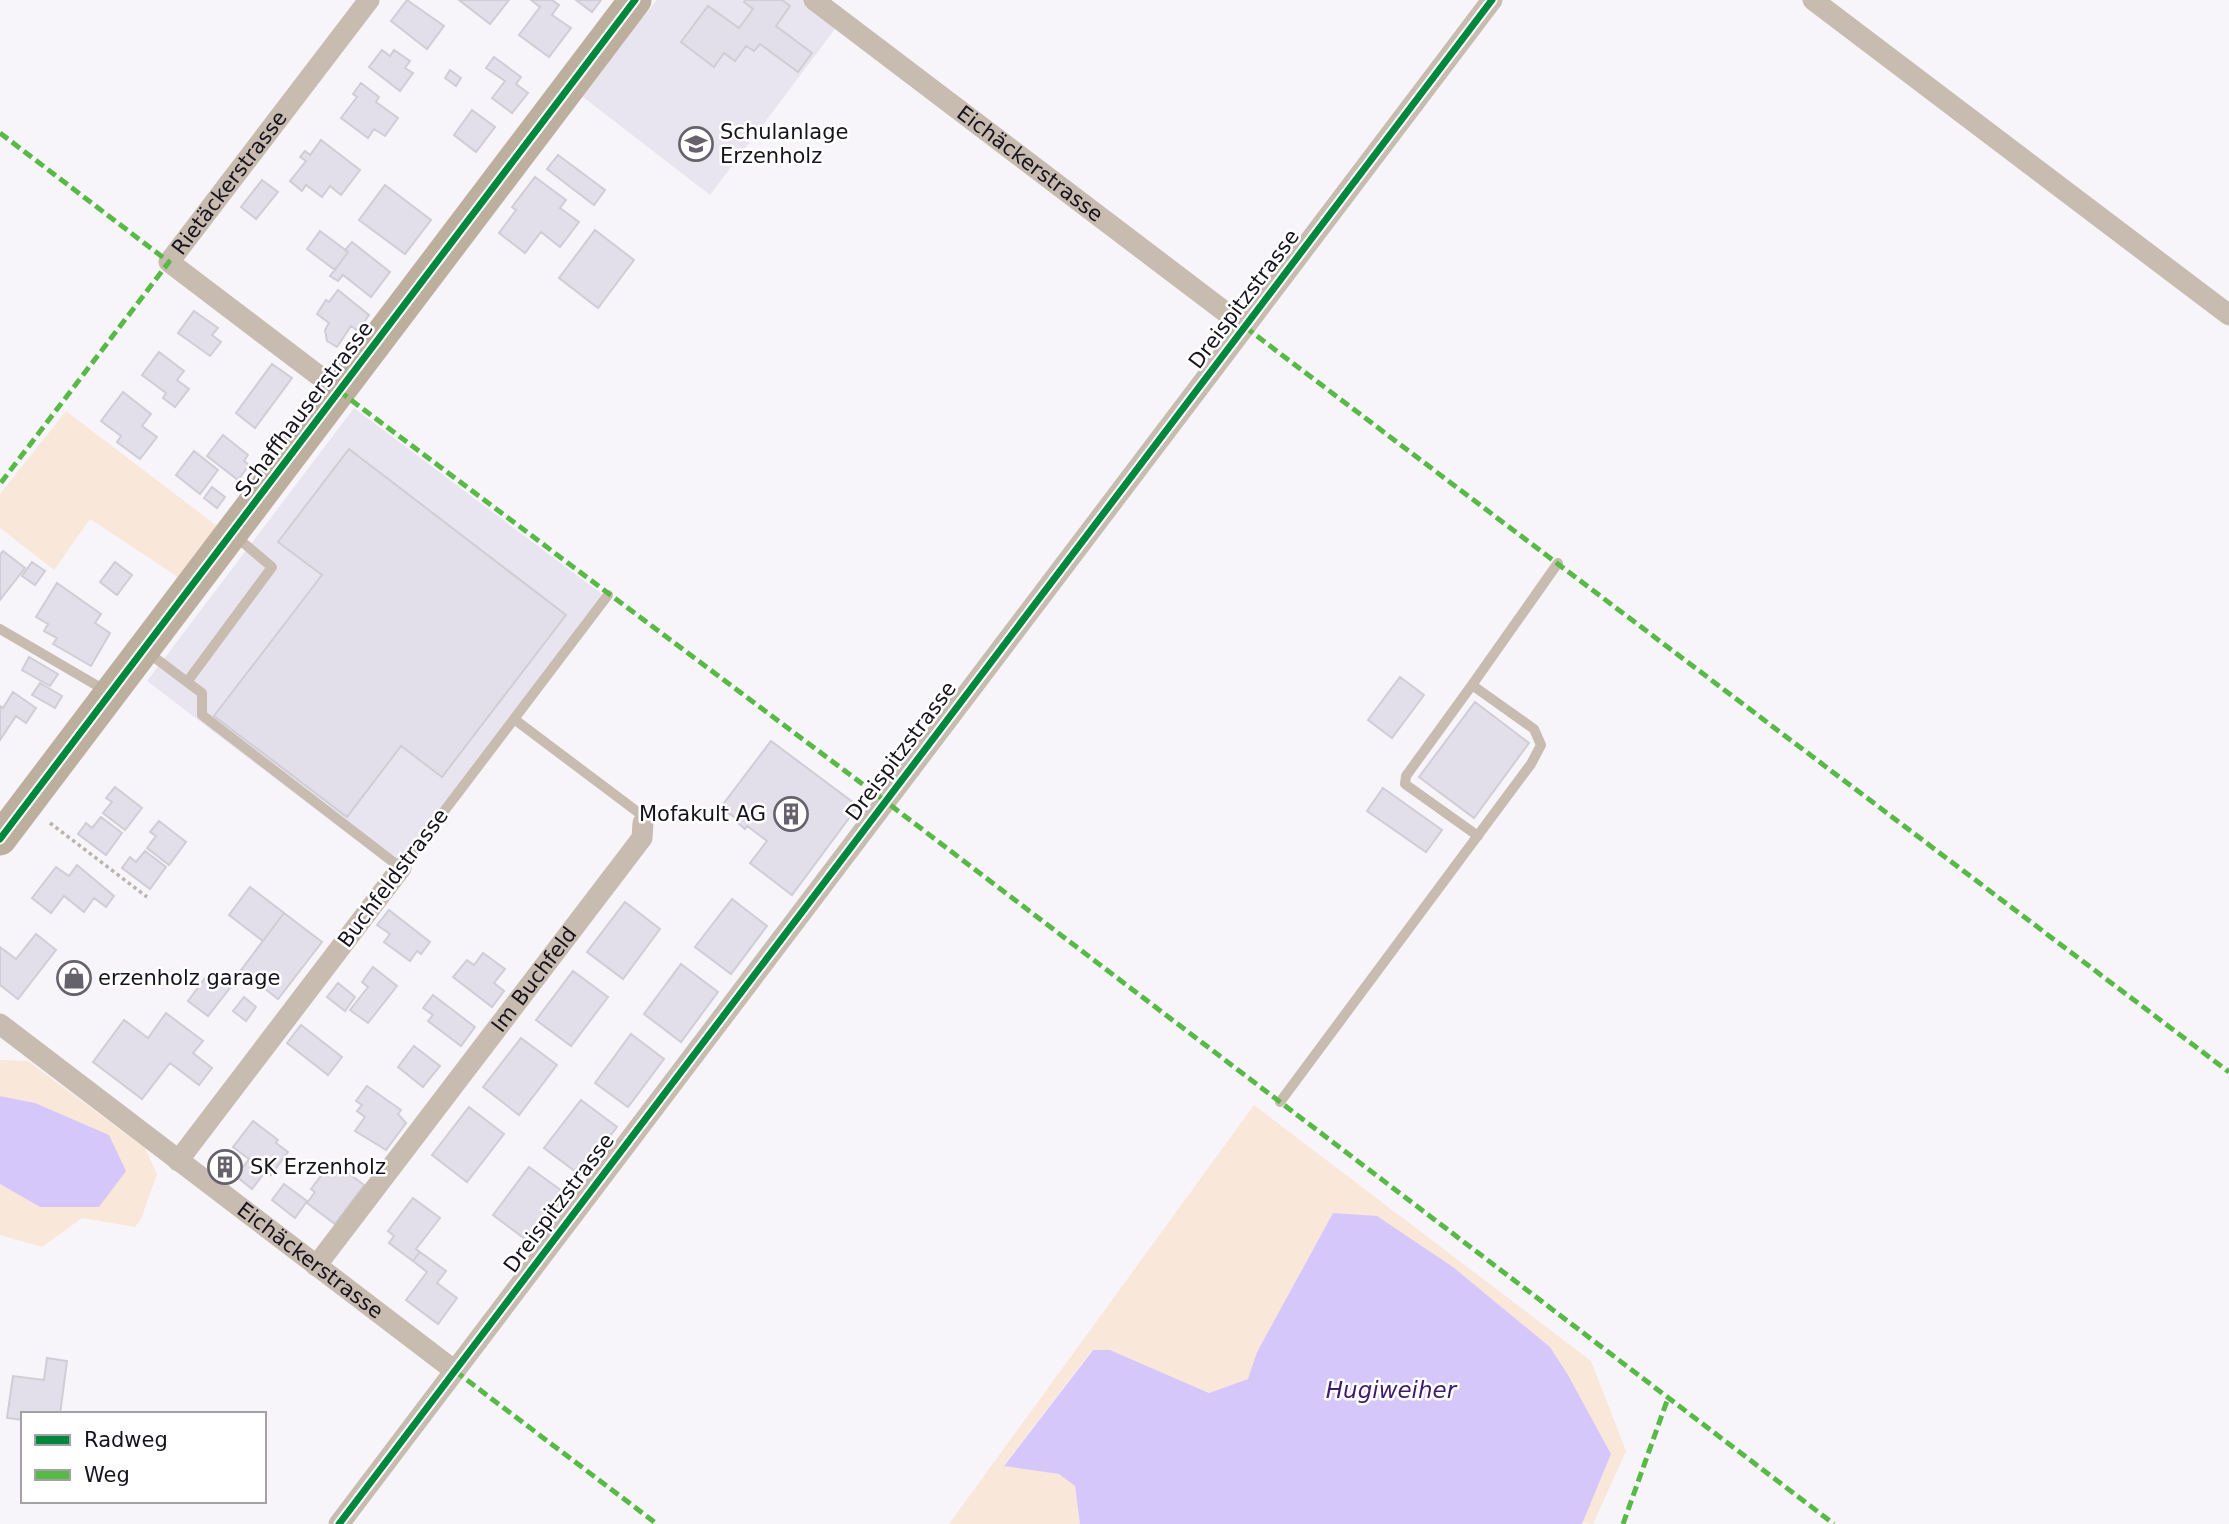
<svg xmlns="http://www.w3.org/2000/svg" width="2229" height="1524" viewBox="0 0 2229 1524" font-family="'DejaVu Sans',sans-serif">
	<rect width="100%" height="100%" fill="#f7f5fa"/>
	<!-- built -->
	<path fill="#e9e5f0" d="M657 0H814L841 21 710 195 579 94Z
		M354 408 603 595 395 870 147 681Z"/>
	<!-- green -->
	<path fill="#f9e7d9" d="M66 411 217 526 178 577 90 519 54 570 0 528V494Z
		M0 1060 28 1061 145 1148 157 1174 141 1219 135 1227 82 1218 42 1247 0 1235V1184L40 1207 35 1103 0 1096Z
		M1254 1105 1591 1361 1626 1451 1593 1524 1582 1523 1611 1454 1568 1375 1550 1347 1453 1267 1377 1217 1333 1213 1257 1352 1249 1379 1209 1393 1110 1350H1092L1004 1465 1060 1474 1075 1486 1080 1524H949Z"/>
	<!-- water -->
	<path fill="#d6c7fb" d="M0 1096 35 1103 109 1135 126 1171 99 1207H40L0 1184Z
		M1333 1213 1377 1216 1453 1267 1550 1347 1568 1375 1611 1454 1582 1524H1080L1075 1486 1059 1474 1004 1466 1093 1350H1110L1209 1393 1248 1379 1257 1352Z"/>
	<!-- building -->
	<path fill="#e2dfea" stroke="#cfcdd6" stroke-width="2" d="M407 0 444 26 427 49 391 21Z
		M459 0H509L490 24Z
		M531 0H552L559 5 552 15 571 28 549 57 519 35 540 7Z
		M576 0H601L592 12Z
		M745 0H782L790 6 776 26 812 53 798 72 760 44 754 51 746 46 735 61 724 53 714 67 681 42 708 6 739 28 753 9 744 2Z
		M382 50 390 56 394 50 410 61 405 68 413 73 400 91 369 67Z
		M494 57 521 77 516 84 528 93 512 113 492 98 505 81 486 68Z
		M450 70 461 78 456 86 445 78Z
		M361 83 379 97 376 102 398 118 385 136 374 129 368 138 341 118 357 97 353 94Z
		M472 110 495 127 476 152 454 135Z
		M321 140 360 170 341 195 330 186 322 197 306 185 302 191 290 181 306 161 300 157 305 151 310 155Z
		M558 155 605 190 594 205 547 169Z
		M535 177 566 200 560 208 579 222 560 247 541 232 525 253 499 233 516 210 512 207Z
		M262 180 278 192 256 219 241 207Z
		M385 185 431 220 405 254 359 220Z
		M595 230 634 260 598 308 559 278Z
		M320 231 348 252 335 270 307 249Z
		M352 242 390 272 371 297 343 275 338 281 330 276 348 252 345 250Z
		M338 290 369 315 358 331 351 326 337 347 327 341 325 330 329 323 317 314 326 300 329 302Z
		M194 311 218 328 212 335 221 342 210 356 178 333Z
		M159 352 184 371 177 380 189 389 175 407 163 398 166 393 142 375Z
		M272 364 292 378 255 428 236 413Z
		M123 392 151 414 142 426 157 437 140 459 117 442 121 436 101 421Z
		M223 435 248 455 244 461 249 465 238 480 207 456Z
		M349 449 566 615 442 777 401 746 347 817 214 716 322 575 278 542Z
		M194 451 218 470 200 494 176 475Z
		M212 487 225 497 217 508 204 498Z
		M3 551 25 568 0 600V555Z
		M32 562 45 571 35 585 22 576Z
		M115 562 132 575 117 595 100 582Z
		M57 583 101 614 95 623 110 633 91 666 53 644 57 638 44 631 48 624 36 617Z
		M29 657 58 674 50 686 22 670Z
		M1400 677 1424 695 1392 738 1368 720Z
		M40 683 62 696 55 708 32 695Z
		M13 692 36 708 26 723 16 716 0 740V706L3 708Z
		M1475 702 1529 743 1474 818 1419 777Z
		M771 741 858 806 792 895 750 863 767 841 747 826 745 829 738 823 739 821 721 807Z
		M115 787 142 808 125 830 103 813 112 802 106 798Z
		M1383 788 1442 830 1426 852 1367 811Z
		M101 817 122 833 106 855 78 834 86 823 92 828Z
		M159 821 186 842 169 865 147 848 156 836 150 832Z
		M145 851 166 867 150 889 122 868 130 857 136 862Z
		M77 865 114 896 106 907 94 898 84 912 64 896 51 913 32 898 56 867 69 876Z
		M250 887 284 913 263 941 229 915Z
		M732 899 767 926 731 974 695 947Z
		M625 902 660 929 623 979 587 952Z
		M389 910 430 942 421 954 417 951 410 961 384 942 390 934 377 925Z
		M284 913 322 942 278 999 241 970Z
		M36 934 56 950 18 999 0 985V947L16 959Z
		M483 953 505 969 494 983 504 991 492 1007 453 977 467 960 474 965Z
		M681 964 718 992 681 1042 644 1014Z
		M373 967 397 986 368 1023 350 1010 368 987 362 982Z
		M573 971 608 997 571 1046 536 1020Z
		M209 973 230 988 208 1016 188 1001Z
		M338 983 355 997 345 1011 327 997Z
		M433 995 475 1027 461 1046 428 1021 433 1015 423 1008Z
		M244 997 256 1007 246 1021 233 1011Z
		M166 1013 203 1041 193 1053 212 1068 199 1085 170 1063 142 1099 93 1062 124 1020 148 1038Z
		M301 1025 342 1057 328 1075 287 1043Z
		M631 1034 664 1059 628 1107 595 1083Z
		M521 1038 557 1065 519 1115 483 1087Z
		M414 1046 440 1066 423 1087 398 1067Z
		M367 1086 401 1110 398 1114 406 1123 386 1150 355 1131 365 1117 357 1111 362 1105 356 1101Z
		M581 1100 617 1127 580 1175 544 1148Z
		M469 1107 504 1134 467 1182 432 1155Z
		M253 1121 278 1140 276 1143 288 1152 271 1175 266 1171 252 1189 236 1176 249 1159 233 1147Z
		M220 1156 237 1168 229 1178 213 1167Z
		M332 1161 364 1185 335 1224 307 1203 315 1192 311 1189Z
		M529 1167 566 1194 529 1242 493 1215Z
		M284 1184 307 1201 295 1218 272 1200Z
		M413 1198 440 1218 416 1249 420 1252 413 1261 389 1243 394 1236 388 1231Z
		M420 1252 446 1271 437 1283 457 1298 438 1324 406 1300 427 1272 413 1261Z
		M47 1358 67 1361 60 1414H23V1420L7 1418 13 1376 44 1380Z"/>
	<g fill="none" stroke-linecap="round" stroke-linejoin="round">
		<!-- path -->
		<path stroke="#bbb3ad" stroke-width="3.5" stroke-dasharray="3.5 3.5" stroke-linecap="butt" d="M50 823 147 897"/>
		<!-- service -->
		<path stroke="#c8bbb0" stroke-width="10" d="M0 629 108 692
			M146 651 187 682 272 567 234 535
			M187 682 202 693V715L401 868 608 595
			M1472 685 1406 776 1405 784 1478 836
			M514 719 639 813 643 823
			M1280 1102 1531 764 1541 745 1534 729 1472 685 1558 563"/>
		<!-- minor -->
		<g stroke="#c8bbb0" stroke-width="21">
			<path id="s1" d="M814 0 1245 327"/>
			<path d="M1813 0 2229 315"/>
			<path id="s2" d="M339 391 169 262 369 0"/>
			<path id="s3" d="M0 1024 455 1371"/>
			<path d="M178 1161 401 868"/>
			<path id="s4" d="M316 1266 642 838 643 823"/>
			<path d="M339 1524 1492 0"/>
		</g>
		<!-- primary -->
		<path stroke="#bdaf9e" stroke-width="33" d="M0 839 635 0"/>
		<!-- quiet -->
		<path stroke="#58b947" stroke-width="5" stroke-dasharray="10 5" stroke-linecap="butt" d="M0 133 169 262 0 484
			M1245 327 2229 1072
			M339 391 885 801 1834 1524
			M455 1371 657 1524
			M1623 1524 1668 1398"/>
		<!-- cycleway casing -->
		<g stroke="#fff" stroke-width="11">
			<path id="cycleway" d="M0 839 635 0
				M339 1524 1492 0"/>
		</g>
		<!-- cycleway -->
		<use href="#cycleway" stroke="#00873e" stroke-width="7"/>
	</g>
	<!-- icons -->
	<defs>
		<g id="school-ring" transform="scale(1.75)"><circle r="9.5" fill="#fff" stroke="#65626b" stroke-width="1.5"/><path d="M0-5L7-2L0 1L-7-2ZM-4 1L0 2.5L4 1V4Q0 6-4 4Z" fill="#65626b"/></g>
		<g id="building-ring" transform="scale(1.75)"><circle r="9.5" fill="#fff" stroke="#65626b" stroke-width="1.5"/><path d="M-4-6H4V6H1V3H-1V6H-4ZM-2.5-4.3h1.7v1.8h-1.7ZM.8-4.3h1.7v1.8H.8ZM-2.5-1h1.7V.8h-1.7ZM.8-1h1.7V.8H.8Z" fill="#65626b"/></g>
		<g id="shop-ring" transform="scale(1.75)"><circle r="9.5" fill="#fff" stroke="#65626b" stroke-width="1.5"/><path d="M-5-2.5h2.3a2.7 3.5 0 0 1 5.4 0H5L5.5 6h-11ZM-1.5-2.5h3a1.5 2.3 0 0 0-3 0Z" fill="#65626b"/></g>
	</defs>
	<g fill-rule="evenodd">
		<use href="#school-ring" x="696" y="144"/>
		<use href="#building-ring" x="791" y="814"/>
		<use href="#shop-ring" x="74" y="978"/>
		<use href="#building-ring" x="225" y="1167"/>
	</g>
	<g text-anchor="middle" stroke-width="5" stroke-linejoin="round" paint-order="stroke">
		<!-- poi labels -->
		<g font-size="21" fill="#16131e" stroke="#fff" text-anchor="start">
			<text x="720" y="139">Schulanlage<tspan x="720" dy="24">Erzenholz</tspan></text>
			<text x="766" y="821" text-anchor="end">Mofakult AG</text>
			<text x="98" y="985">erzenholz garage</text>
			<text x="250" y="1174">SK Erzenholz</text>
		</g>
		<!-- street labels -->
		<g font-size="21" fill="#16131e" stroke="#fff">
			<text dy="7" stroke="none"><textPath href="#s1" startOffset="271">Eichäckerstrasse</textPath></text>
			<text dy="7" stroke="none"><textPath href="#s2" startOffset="313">Rietäckerstrasse</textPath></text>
			<text transform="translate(1244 299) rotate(-53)" y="7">Dreispitzstrasse</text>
			<text transform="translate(304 409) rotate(-53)" y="7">Schaffhauserstrasse</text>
			<text transform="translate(901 751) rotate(-53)" y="7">Dreispitzstrasse</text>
			<text transform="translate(393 878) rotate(-53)" y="7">Buchfeldstrasse</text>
			<text dy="7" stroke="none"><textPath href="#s4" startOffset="360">Im Buchfeld</textPath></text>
			<text transform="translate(559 1203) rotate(-53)" y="7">Dreispitzstrasse</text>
			<text dy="7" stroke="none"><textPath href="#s3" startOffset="390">Eichäckerstrasse</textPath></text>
		</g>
		<!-- water labels -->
		<g font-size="23" font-style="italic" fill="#3d1c6e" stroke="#fff">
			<text x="1391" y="1398">Hugiweiher</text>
		</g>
	</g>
	<!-- legend -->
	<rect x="21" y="1412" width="245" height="91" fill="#ffffff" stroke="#a2a1a5" stroke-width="2"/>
	<rect x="35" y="1435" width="35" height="10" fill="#00873e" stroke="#a2a1a5" stroke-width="2"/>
	<text x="84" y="1447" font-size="21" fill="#16131e">Radweg</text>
	<rect x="35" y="1470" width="35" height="10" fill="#58b947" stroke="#a2a1a5" stroke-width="2"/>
	<text x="84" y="1482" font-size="21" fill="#16131e">Weg</text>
</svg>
